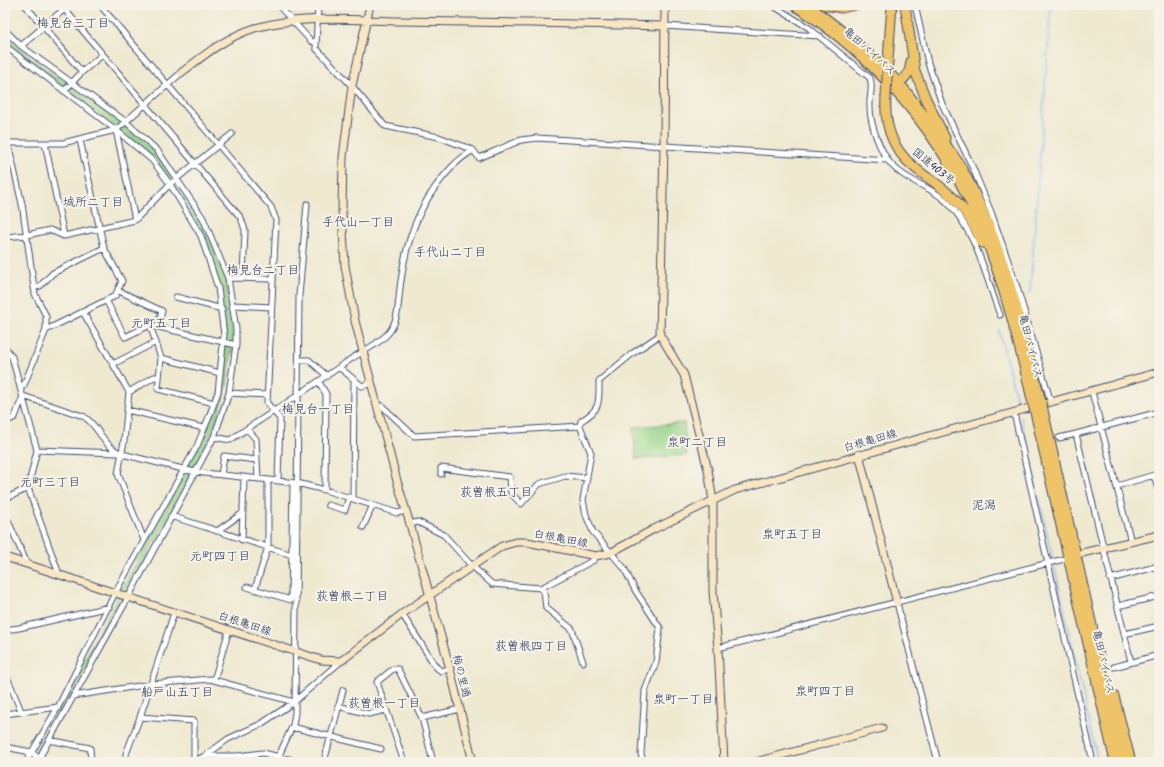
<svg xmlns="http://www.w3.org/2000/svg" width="1164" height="767" viewBox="0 0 1164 767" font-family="Kalam,'Klee One',sans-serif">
	<rect width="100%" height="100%" fill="#f7f3e8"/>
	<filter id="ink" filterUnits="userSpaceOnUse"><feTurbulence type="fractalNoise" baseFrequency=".025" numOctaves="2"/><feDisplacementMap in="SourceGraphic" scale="8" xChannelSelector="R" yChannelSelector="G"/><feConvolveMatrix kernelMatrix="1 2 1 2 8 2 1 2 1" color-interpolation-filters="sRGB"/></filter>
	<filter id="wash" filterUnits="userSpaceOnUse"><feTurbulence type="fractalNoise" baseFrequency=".012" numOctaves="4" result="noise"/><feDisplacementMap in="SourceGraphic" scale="16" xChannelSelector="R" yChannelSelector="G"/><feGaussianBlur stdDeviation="0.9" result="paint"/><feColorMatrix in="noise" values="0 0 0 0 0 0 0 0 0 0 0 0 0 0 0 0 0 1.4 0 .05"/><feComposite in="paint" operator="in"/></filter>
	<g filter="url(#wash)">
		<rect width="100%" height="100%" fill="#efe9d0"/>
		<!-- green -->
		<path fill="#9ad589" stroke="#5a8274" d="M5 34 32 59 138 134 150 146 161 158 201 219 226 280 233 341 227 385 221 407 209 439 201 451 202 453 156 540 154 541 148 551 149 554 35 762H29C63 705 91 645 123 587 145 546 168 506 189 464 200 441 214 418 220 392 232 333 223 283 201 228L198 226 157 162 142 146 13 51 5 42Z
			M684 423 687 455 636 459 633 427Z"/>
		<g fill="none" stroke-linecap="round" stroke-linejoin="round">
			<!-- stream -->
			<path stroke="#82b4ef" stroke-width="1.5" d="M1030 293 1051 5
				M999 331 1018 404
				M1021 418 1098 762"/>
		</g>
	</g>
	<g filter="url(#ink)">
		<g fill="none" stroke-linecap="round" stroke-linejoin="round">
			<!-- street-tunnel -->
			<path stroke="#c5c4b9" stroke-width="5" stroke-dasharray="5 2.5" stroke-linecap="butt" d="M993 286H1004"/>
			<!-- street casing -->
			<g stroke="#3b4b6f" stroke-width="7">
				<path id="street" d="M25 5 82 72
					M61 5 241 218 245 230 243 277
					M100 5 271 207 276 220 267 403 280 419 278 481
					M278 5 311 41 316 43
					M318 5 316 48 352 86 385 126 439 137 473 150 479 158 521 140 537 138 888 160
					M772 5 809 28 870 78C873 87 870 93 870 102 869 121 877 143 887 159 902 181 931 185 948 203 977 233 986 278 1000 315
					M915 5 928 63 942 104 972 166 991 212 1017 287 1051 403
					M665 26 820 36
					M5 30 21 46 125 121 157 150 203 218 228 278 236 329V345L229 393 214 437 128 598 37 762
					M5 46 116 130 152 160 170 184 201 236 218 288 224 335 218 392 209 417 197 446 115 593 58 707 26 762
					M21 46 69 5
					M64 91 82 72 102 55
					M116 130 135 220
					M7 143H63L116 130 181 73
					M8 143 22 204 35 294 46 316V330L24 385 20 388
					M45 143 64 236
					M5 237 27 235 50 230 64 236 135 220 170 184 232 134
					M228 278 273 279
					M34 288 40 286 53 273 104 248
					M119 291 162 311 158 326
					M176 297 222 309
					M106 300 125 337 150 325 236 345
					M233 305 271 307
					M83 312 129 392 124 441 118 474 144 540
					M150 325 161 358 158 389 214 403
					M46 330 115 296 122 281 104 248 80 140
					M5 347 12 357 37 450 28 488 59 574
					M161 358 220 373
					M300 360H309L327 376
					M113 364 156 342
					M339 367 362 386 372 383
					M319 382 326 394 325 490
					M129 392 154 377H159
					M1092 392 1131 542
					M229 393 267 395
					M23 396 83 416C99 425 102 446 122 454L195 472 297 483 325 490 397 513 406 511
					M377 407 382 406 414 436 580 426
					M127 410 204 428
					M1014 413 1093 762
					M5 422 15 417 23 396
					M247 429 256 439 258 479
					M214 437 230 440C271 413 311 387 351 359 363 351 381 343 390 331 400 317 398 297 401 281 406 239 422 198 452 167 458 160 466 155 473 150
					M1059 438 1076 434
					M37 450 117 453
					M441 474V468L510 477 511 493 521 504 539 484 565 476 587 478
					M221 475 224 456 256 460
					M1117 486 1154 475 1159 493
					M353 498 354 381
					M5 499 28 488
					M328 505 345 510 349 497
					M5 514 27 564
					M171 516 292 555
					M410 524 418 522 444 535 470 564 492 584 541 588 594 560 596 556
					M363 527 373 505
					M217 531 243 513
					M242 540 244 477
					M1110 579 1159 566
					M247 587 291 600 293 483
					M541 588 544 592 546 608 572 629 583 662
					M255 589 268 547V480
					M897 603 938 762
					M1118 606 1159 596
					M174 613 140 717 194 721V761
					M402 614 436 667 441 671 450 669
					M5 630 19 628 109 607
					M1124 634 1159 626
					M718 648 1064 559
					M1131 662 1076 434 1159 412
					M1114 667 1159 655
					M5 672 21 711
					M214 680 229 630
					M73 696 152 684 210 679 294 702
					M338 706 369 714 386 710
					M5 714 58 707
					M422 718 460 709
					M292 727 381 749
					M49 740 90 748 91 762
					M5 747 31 752 39 758
					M205 756H237L263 753 301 762
					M126 762V754L140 717
					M192 762 205 756 228 739 261 724 294 702 341 661
					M276 762 293 725 295 713 299 296 307 204
					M324 762 343 690
					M404 762 377 682 393 669H398L422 718 433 762
					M643 762 641 754 645 691 656 662 660 628 635 590 624 568 593 532 586 515 583 500 591 453 580 426 581 421C601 409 599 403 599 381L633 353 660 335"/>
			</g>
			<!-- secondary casing -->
			<g stroke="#3b4b6f" stroke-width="9">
				<path id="secondary" d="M370 5 352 86 343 157 342 212 345 266 355 321 397 481 410 524 450 669 473 762
					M665 5 664 145 660 335 684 375 708 470 713 501V592L718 648 724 762
					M181 73C204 55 226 37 255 28 300 15 353 20 399 21 488 22 576 24 665 26
					M859 454 897 603
					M1082 553 1159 535
					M5 557 321 660 341 661 402 614 484 558 502 546 516 542H527L596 556 610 553 654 529 735 490 1159 372
					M756 762 882 728"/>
			</g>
			<!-- highway casing -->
			<g stroke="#3b4b6f" stroke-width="11">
				<path id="highway" d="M794 5C877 57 945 138 982 229 1005 286 1019 344 1033 404
					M808 5C840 29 871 53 898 82 910 95 920 110 931 125 941 139 952 152 961 167 1002 240 1021 321 1041 402
					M824 5 842 8 855 5
					M905 5 915 71 926 99 945 138
					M888 60 892 5
					M894 84C906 81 910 73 911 61
					M886 97C884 125 892 149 914 167 924 176 937 183 948 193 963 206 974 224 982 243
					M1043 410 1123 762
					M1035 412 1115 762
					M1114 696 1131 762"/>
			</g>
			<!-- street -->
			<use href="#street" stroke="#fff" stroke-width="5"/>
			<!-- secondary -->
			<use href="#secondary" stroke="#f9e7c3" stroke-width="7"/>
			<!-- highway -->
			<use href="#highway" stroke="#efc469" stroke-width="9"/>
			<!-- highway-bridge casing -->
			<g stroke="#3b4b6f" stroke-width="11" stroke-linecap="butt">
				<path id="highway-bridge" d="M886 97 888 60
					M1041 402 1043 410
					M1033 404 1035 412"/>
			</g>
			<!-- highway-bridge -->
			<use href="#highway-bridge" stroke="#efc469" stroke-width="9"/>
		</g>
	</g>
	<g text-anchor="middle" stroke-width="4" stroke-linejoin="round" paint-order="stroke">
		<!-- street labels -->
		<g font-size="11" fill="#1b2f5e" stroke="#f7f3e8">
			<text transform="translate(870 51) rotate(42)" y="4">亀田バイパス</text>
			<text transform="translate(934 166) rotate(39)" y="4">国道403号</text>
			<text transform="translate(1031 346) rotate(76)" y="4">亀田バイパス</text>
			<text transform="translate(870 440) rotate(-16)" y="4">白根亀田線</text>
			<text transform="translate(561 538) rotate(11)" y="4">白根亀田線</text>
			<text transform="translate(245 623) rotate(18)" y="4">白根亀田線</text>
			<text transform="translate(1104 662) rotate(77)" y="4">亀田バイパス</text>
			<text transform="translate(462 676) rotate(76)" y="4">梅の里通</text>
		</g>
		<!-- neighbourhood labels -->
		<g font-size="12" fill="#1b2f5e" stroke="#f7f3e8">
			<text x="73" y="27">梅見台三丁目</text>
			<text x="93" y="206">城所二丁目</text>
			<text x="358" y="226">手代山一丁目</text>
			<text x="450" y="256">手代山二丁目</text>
			<text x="263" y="274">梅見台二丁目</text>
			<text x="161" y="327">元町五丁目</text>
			<text x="318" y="413">梅見台一丁目</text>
			<text x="697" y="446">泉町二丁目</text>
			<text x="50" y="486">元町三丁目</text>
			<text x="496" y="496">荻曽根五丁目</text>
			<text x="984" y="509">泥潟</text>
			<text x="792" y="538">泉町五丁目</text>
			<text x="220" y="560">元町四丁目</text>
			<text x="352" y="600">荻曽根二丁目</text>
			<text x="531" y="650">荻曽根四丁目</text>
			<text x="825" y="695">泉町四丁目</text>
			<text x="177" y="696">船戸山五丁目</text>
			<text x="683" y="703">泉町一丁目</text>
			<text x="384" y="707">荻曽根一丁目</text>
		</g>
	</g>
	<!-- margin -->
	<rect width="1164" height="767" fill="none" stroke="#f7f3e8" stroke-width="20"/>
</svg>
